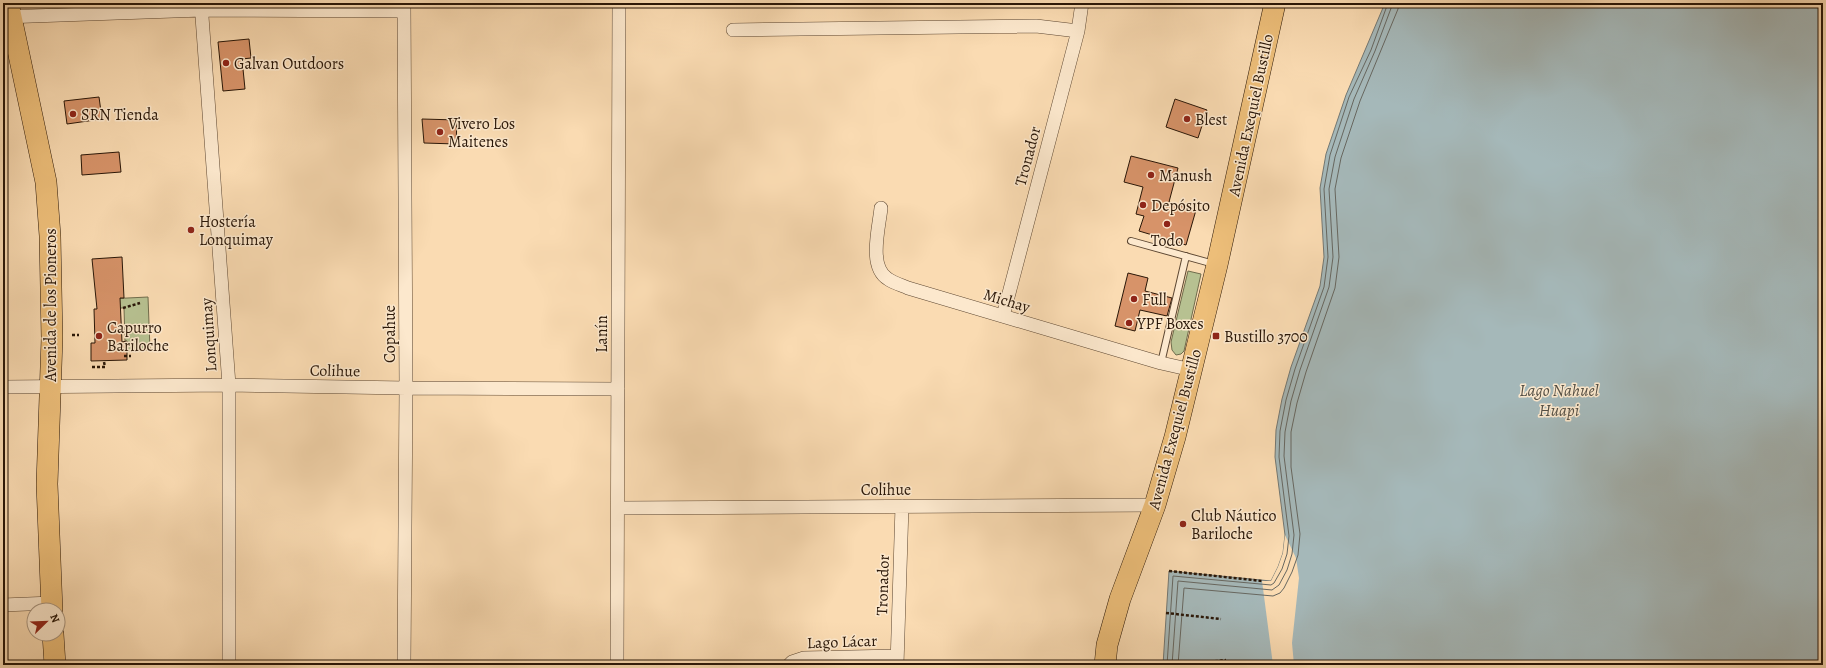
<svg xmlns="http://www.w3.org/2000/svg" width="1826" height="668" viewBox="0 0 1826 668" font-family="Alegreya,serif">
	<rect width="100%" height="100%" fill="#fadbb2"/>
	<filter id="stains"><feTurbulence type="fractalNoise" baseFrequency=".005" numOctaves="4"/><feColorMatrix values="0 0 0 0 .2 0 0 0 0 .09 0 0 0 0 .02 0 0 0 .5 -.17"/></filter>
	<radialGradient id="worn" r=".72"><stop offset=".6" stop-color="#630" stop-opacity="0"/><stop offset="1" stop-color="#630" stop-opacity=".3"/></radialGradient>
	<!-- green -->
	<path fill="#b7c191" stroke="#706c4c" d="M1188 271 1201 274 1184 351 1181 354 1176 355 1172 350 1171 342Z
		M148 297 150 350 127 351V342L125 341 124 308H107V299Z"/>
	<!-- water -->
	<path fill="#a5b8b9" stroke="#737772" d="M1385 3H1823V665H1163L1169 571 1271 581 1278 567 1283 553 1285 535 1275 457 1276 430 1282 399 1291 367 1320 286 1324 257 1320 188 1326 154 1346 95Z"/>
	<!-- pier -->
	<path fill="#fadbb2" d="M1285 535 1296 558 1299 578 1292 643 1294 665H1273L1262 581H1271L1278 567 1283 553Z"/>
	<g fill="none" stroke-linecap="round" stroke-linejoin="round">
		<!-- shore -->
		<path stroke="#676760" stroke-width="1" d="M1167 665 1173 576 1271 585 1274 583 1282 569 1287 554 1289 536 1279 457 1280 431 1286 400 1295 369 1324 287 1328 257 1324 189 1330 155 1349 97 1371 50 1388 3
			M1172 665 1178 581 1272 590 1279 585 1287 570 1292 554 1294 535 1284 456 1285 432 1291 401 1300 370 1329 287 1333 257 1329 189 1335 157 1354 99 1375 51 1393 3
			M1178 665 1184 588 1273 596 1280 593 1284 588 1292 572 1298 555 1300 534 1291 467V432L1297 403 1306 372 1335 288 1339 257 1335 189 1341 158 1360 101 1398 9 1399 3"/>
	</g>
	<!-- building -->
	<path fill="#d79369" stroke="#291607" d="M249 39 251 58 242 59 245 89 223 91 218 42Z
		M99 97 102 119 67 124 64 101Z
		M1175 99 1207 110 1198 138 1166 127Z
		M422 119 457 120 456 144 424 143Z
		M119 152 121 172 82 175 81 155Z
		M1131 156 1178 168 1169 202 1196 210 1186 245 1139 231 1144 216 1136 214 1143 187 1124 182Z
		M122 257 124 298H120L122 342 127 341V360L91 361V343H95L94 309H97L92 259Z
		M1128 273 1148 278 1145 291 1172 298 1167 316 1140 310 1135 331 1115 326Z"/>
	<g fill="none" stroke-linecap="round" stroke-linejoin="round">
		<!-- lane casing -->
		<g stroke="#5d4732" stroke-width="8">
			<path id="lane" d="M1131 241 1214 264
				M1161 363 1186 256"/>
		</g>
		<!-- street casing -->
		<g stroke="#5d4732" stroke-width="14">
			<path id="street" d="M201 3 229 385V665
				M404 3 406 388 404 665
				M4 17 202 10 404 11
				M733 30 1036 26 1078 31
				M881 208C879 228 868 267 888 279 894 283 901 285 908 288L1161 363 1192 370
				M1003 316 1078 31 1082 3
				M3 387 229 385 406 388 618 389
				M618 508 1155 505
				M3 605 52 603
				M617 665 619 3
				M789 665 792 662 804 658 897 656
				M897 665 902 506"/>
		</g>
		<!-- primary casing -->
		<g stroke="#291607" stroke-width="22">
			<path id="primary" d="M8 3 46 182 50 236 52 338 47 484 52 610
				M53 634 55 665
				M1105 665 1107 645 1120 599 1155 505 1175 437 1217 265 1275 3"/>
		</g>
		<!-- path -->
		<path stroke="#291607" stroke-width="2.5" stroke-dasharray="3 2" stroke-linecap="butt" d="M123 308 140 303
			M72 335H79
			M124 356H131
			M92 367H105L104 362
			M1169 571 1262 581
			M1166 613 1221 619
			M1180 665 1226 660"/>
		<!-- lane -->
		<use href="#lane" stroke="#fce8cd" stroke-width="6"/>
		<!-- street -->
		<use href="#street" stroke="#fce8cd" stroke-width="13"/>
		<!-- primary -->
		<use href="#primary" stroke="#edbe79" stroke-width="21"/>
	</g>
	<!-- markers -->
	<g fill="#8f2418" stroke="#fce8cd" stroke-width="1.5">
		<circle cx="226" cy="63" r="4"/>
		<circle cx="73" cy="114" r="4"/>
		<circle cx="1187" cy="119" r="4"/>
		<circle cx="440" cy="132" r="4"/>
		<circle cx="1151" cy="175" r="4"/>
		<circle cx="1143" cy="205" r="4"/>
		<circle cx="1167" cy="224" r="4"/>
		<circle cx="191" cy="230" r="4"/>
		<circle cx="1134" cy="299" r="4"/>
		<circle cx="1129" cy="323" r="4"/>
		<circle cx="99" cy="336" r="4"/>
		<rect x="1212" y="332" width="8" height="8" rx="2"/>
		<circle cx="1183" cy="524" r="4"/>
	</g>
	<g text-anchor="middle" stroke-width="3" stroke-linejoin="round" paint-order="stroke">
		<!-- poi labels -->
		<g font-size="16" fill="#291607" stroke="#fce8cd" text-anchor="start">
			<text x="234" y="69">Galvan Outdoors</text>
			<text x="81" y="120">SRN Tienda</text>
			<text x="1195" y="125">Blest</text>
			<text x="448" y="129">Vivero Los<tspan x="448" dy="18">Maitenes</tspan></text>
			<text x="1159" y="181">Manush</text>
			<text x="1151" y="211">Depósito</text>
			<text x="199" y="227">Hostería<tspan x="199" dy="18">Lonquimay</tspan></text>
			<text x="1167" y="246" text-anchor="middle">Todo</text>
			<text x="1142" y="305">Full</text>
			<text x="1137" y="329">YPF Boxes</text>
			<text x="107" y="333">Capurro<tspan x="107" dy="18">Bariloche</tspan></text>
			<text x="1224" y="342">Bustillo 3700</text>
			<text x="1191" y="521">Club Náutico<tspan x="1191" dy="18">Bariloche</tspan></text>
		</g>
		<!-- street labels -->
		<g font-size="16" fill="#291607" stroke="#fce8cd">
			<text transform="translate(1250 115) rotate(-78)" y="6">Avenida Exequiel Bustillo</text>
			<text transform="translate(1027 156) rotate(-75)" y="6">Tronador</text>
			<text transform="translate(1007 300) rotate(17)" y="6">Michay</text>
			<text transform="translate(50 305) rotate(-90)" y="6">Avenida de los Pioneros</text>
			<text transform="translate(389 334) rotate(-90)" y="6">Copahue</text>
			<text transform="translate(601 334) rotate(-90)" y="6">Lanín</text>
			<text transform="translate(208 335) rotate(-94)" y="6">Lonquimay</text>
			<text transform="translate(335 370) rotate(1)" y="6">Colihue</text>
			<text transform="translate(1174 429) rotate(-75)" y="6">Avenida Exequiel Bustillo</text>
			<text x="886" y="495">Colihue</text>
			<text transform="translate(882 585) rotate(-88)" y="6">Tronador</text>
			<text transform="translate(842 641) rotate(-2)" y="6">Lago Lácar</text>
		</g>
		<!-- water labels -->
		<g font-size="17" font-style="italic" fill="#544f45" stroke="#fce8cd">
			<text x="1559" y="396">Lago Nahuel<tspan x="1559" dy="20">Huapi</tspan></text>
		</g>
	</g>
	<!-- margin -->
	<rect width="1826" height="668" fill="none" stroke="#fadbb2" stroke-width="16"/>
	<rect x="4" y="4" width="1818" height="660" fill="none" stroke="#291607" stroke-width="2"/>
	<rect x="8" y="8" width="1810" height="652" fill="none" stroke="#291607"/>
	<!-- north arrow -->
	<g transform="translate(46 622) rotate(67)"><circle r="19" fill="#fce8cd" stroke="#a8947e"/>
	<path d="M0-3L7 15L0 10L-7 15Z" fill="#8f2418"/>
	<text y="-6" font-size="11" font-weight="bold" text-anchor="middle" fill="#291607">N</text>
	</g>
	<rect width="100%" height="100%" filter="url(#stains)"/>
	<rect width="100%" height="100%" fill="url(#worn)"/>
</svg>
